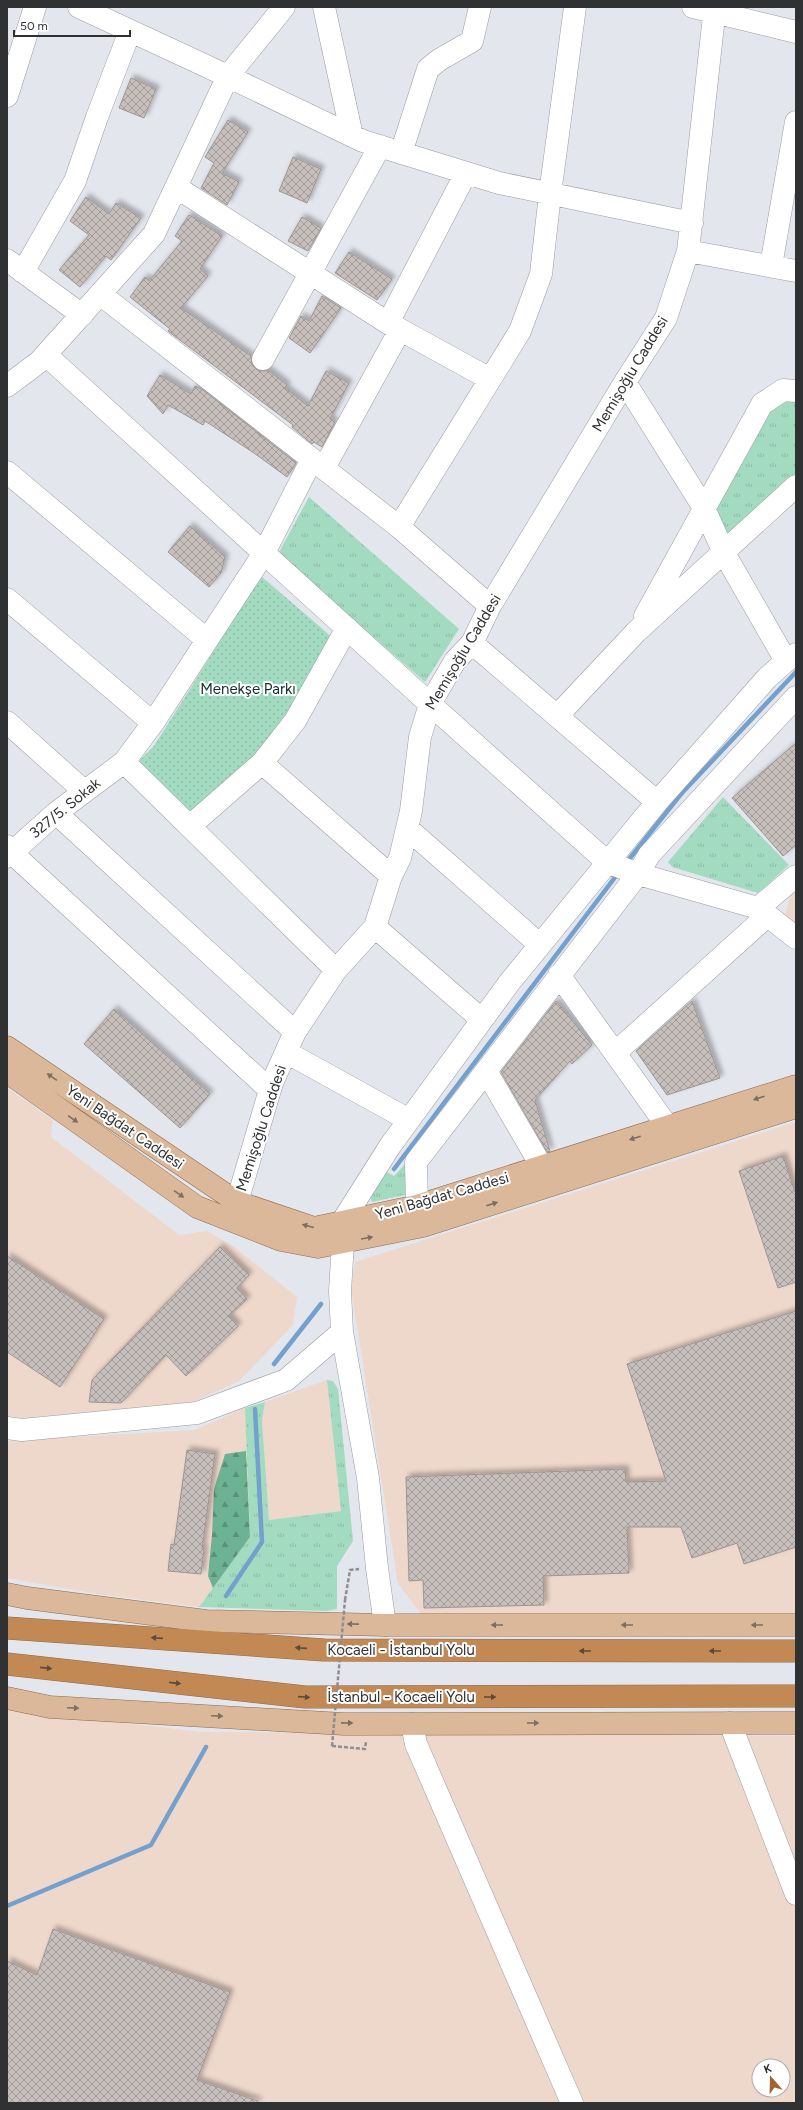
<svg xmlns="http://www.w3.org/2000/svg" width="803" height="2110" viewBox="0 0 803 2110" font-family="Figtree,sans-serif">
	<defs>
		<pattern id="grass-tufts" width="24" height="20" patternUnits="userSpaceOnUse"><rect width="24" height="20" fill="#a3dbc1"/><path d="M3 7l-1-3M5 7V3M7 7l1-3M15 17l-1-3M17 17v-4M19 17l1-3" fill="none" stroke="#8dbca6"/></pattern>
		<pattern id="forest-firs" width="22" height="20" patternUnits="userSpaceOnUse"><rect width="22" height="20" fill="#6db293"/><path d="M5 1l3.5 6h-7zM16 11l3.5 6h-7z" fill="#5a9179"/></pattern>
		<pattern id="park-dots" width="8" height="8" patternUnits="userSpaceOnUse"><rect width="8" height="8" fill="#a3dbc1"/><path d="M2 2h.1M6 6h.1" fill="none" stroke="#8dbca6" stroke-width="1.8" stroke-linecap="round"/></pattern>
		<pattern id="building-cross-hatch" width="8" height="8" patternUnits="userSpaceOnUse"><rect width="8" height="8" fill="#c6bfbc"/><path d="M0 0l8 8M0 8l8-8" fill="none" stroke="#a19c99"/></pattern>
		<filter id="shadow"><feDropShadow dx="3.5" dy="-3.5" stdDeviation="2" flood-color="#0004"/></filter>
	</defs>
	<rect width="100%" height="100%" fill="#e4e6ed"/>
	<!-- industrial -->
	<path fill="#eed7cb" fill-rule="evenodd" d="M796 887V925L785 917 791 891Z
		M7 1088 53 1120 51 1137 179 1235 207 1231 234 1247 297 1297 293 1325 239 1381 191 1403 22 1418 7 1416Z
		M796 1122V1614L423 1616 398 1584 351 1288 355 1262Z
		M327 1380 341 1511 269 1520 262 1420 265 1402Z
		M245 1408 250 1537 199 1607 98 1594 7 1578V1441L195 1430Z
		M7 1710 202 1732 796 1736V2103H7ZM759 2066H783V2090H759Z"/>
	<!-- grass -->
	<path fill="url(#grass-tufts)" d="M785 399H796V473L728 535 714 506 769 410Z
		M309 497 459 629 425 682 278 554Z
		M723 797 789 865 758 893 672 867 668 862Z
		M408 1161 409 1194 372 1202C367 1192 378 1178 383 1170L394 1176Z
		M327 1380 333 1381 338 1389 353 1541 337 1566V1609L327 1611 199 1607 250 1537 245 1408 265 1402 262 1420 269 1520 341 1511Z"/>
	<!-- forest -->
	<path fill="url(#forest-firs)" d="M246 1451 250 1537 213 1588 208 1576 212 1535 214 1489 225 1454Z"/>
	<!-- park -->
	<path fill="url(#park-dots)" d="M261 576 333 638 289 716 257 759 191 814 139 761 154 746Z"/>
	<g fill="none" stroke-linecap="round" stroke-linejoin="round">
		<!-- stream -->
		<path stroke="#74a0ce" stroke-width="4.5" d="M626 863 681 794 796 672
			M394 1169 619 872
			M274 1364 321 1304
			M226 1596 262 1542 255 1409
			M7 1906 151 1845 206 1747"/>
	</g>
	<!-- building -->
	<path fill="url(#building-cross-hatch)" stroke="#9d9693" filter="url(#shadow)" d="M131 78 156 89 144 118 119 108Z
		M228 120 248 132 222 173 239 182 227 205 201 188 214 163 205 157Z
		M293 157 321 169 307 203 279 191Z
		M86 197 109 214 116 203 141 218 111 260 106 256 80 287 59 270 89 235 70 221Z
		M189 215 222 236 200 269 208 276 181 308 251 356 252 365 257 370 263 371 268 370 287 385 285 388 308 406 326 371 349 383 330 419 335 422 322 447 314 442 312 444 292 427 293 425 168 331 170 329 130 297 145 277 149 281 182 241 175 236Z
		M302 217 321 228 308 251 288 241Z
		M349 252 392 279 377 300 335 273Z
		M322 296 341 308 310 353 289 338 301 316 309 321Z
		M160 375 191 394 195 386 203 390 296 463 287 477 254 453 205 421 203 425 168 405 163 414 147 396Z
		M190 526 225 557 221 573 209 587 168 552Z
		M796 743V845L783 856 732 798Z
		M556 1001 592 1045 572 1064 570 1061 535 1100 550 1151 547 1152 501 1072Z
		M692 1001 720 1078 667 1095 636 1051Z
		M114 1009 210 1094 180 1128 84 1044Z
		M783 1156 796 1195V1282L778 1288 739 1171Z
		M220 1247 249 1275 237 1288 247 1299 229 1316 238 1326 186 1376 166 1355 121 1403 89 1402 92 1380Z
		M7 1256 104 1319 60 1387 7 1352Z
		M796 1311V1547L744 1564 737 1543 692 1558 681 1527H627L629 1573 543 1576 544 1605 424 1608 423 1580 409 1581 406 1477 625 1469 626 1482 666 1481 627 1364Z
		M187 1450 215 1454 202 1549 204 1548 201 1574 168 1571 171 1544 174 1545Z
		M53 1929 230 1992 197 2080 258 2101V2103H7V1961L37 1975Z"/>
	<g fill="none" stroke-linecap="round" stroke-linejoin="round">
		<!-- minor casing -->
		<g stroke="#9a9ca2" stroke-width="23">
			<path id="minor" d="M79 7 204 65 363 141 499 183 692 223
				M324 7 352 136
				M693 7 796 32
				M7 96 35 7
				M401 153 428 69 439 60 472 41 480 7
				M466 173 388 323 490 379
				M176 187 388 323
				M688 251 796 271
				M7 260 82 315
				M771 266 796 122
				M23 272 75 181 97 117 130 31
				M100 294 399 527 490 606
				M46 355 430 704 607 862 638 874 758 908 796 938
				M263 359 380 146
				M625 382 704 508 724 553 786 661
				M7 386 39 362 154 234 228 76 284 7
				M324 468 400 330
				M7 472 207 640
				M399 527 520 331 541 274 550 194 575 7
				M7 599 153 723
				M645 616 762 404 783 390 796 391
				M472 643 657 802
				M557 716 636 632 796 486
				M7 722 84 791
				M124 762 336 970
				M262 763 391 876
				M56 813 295 1032
				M190 826 262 763 295 721 347 628
				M407 828 539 944
				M7 846 12 853 270 1090
				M7 857 56 813 124 762 153 723 264 553 312 459
				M758 908 796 876
				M375 927 481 1019
				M559 975 668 1127
				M286 1052 409 1120
				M615 1053 767 916
				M486 1071 542 1167
				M237 1202 272 1083 295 1032 336 970 375 927 391 876 400 858 411 811 420 737 430 704 455 661 472 643 490 606 625 382 666 318 688 251 715 7
				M417 1206 416 1162 638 874 649 855 796 697
				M7 1428 22 1430 197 1413 286 1380 342 1332
				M385 1625 377 1568 368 1478 342 1332 340 1291 343 1243 342 1222 390 1146 509 983 657 802 767 678 786 661 796 654
				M730 1723 796 1894
				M412 1724 416 1744 572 2103"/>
		</g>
		<!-- major casing -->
		<g stroke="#8f6a49" stroke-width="23">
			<path id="major" d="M7 1047 237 1202 314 1228 417 1206 796 1086
				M7 1072 197 1207 281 1240 318 1247 423 1226 796 1107
				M7 1594 27 1598 206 1621 385 1625H796
				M7 1698 50 1707 344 1724 796 1723"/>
		</g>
		<!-- highway casing -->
		<g stroke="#8f6a49" stroke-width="23">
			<path id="highway" d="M7 1628 324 1650 796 1651
				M7 1664 305 1697 796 1696"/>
		</g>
		<!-- path -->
		<path stroke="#8d8e93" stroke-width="2.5" stroke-dasharray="4 2" stroke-linecap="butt" d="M345 1600 350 1570 359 1569
			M332 1746 365 1749 366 1742"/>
		<!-- minor -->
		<use href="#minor" stroke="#fff" stroke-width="22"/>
		<!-- major -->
		<use href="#major" stroke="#dab899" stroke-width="22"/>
		<!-- highway -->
		<use href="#highway" stroke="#c28955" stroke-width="22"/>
		<!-- path-bridge -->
		<path stroke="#8d8e93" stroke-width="2.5" stroke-dasharray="4 2" stroke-linecap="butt" d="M332 1746 345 1600"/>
	</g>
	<!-- one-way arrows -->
	<defs><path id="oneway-solid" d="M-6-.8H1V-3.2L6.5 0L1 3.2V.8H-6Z"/></defs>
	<g fill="#7c6e61">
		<use href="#oneway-solid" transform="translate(52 1077) rotate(-146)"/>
		<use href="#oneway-solid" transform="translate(759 1098) rotate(162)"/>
		<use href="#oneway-solid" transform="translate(73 1119) rotate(35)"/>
		<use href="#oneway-solid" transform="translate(635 1138) rotate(163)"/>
		<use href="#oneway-solid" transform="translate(179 1194) rotate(35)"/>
		<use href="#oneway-solid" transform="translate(492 1204) rotate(-18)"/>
		<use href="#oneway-solid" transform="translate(308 1226) rotate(-165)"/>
		<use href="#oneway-solid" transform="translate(367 1238) rotate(-10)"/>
		<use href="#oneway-solid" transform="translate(353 1624) rotate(-179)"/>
		<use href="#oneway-solid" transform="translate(497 1625) rotate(-180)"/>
		<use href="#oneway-solid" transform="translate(627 1625) rotate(-180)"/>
		<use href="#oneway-solid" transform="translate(757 1625) rotate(-180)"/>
		<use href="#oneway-solid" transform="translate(73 1708) rotate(3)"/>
		<use href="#oneway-solid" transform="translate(217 1716) rotate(3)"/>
		<use href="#oneway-solid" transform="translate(347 1723) rotate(1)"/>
		<use href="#oneway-solid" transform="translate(533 1723)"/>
	</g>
	<g fill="#5c4b3d">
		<use href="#oneway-solid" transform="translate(157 1638) rotate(-176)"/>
		<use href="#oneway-solid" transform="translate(301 1648) rotate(-176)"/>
		<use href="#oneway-solid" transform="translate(585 1651) rotate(-180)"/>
		<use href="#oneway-solid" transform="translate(715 1651) rotate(-180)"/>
		<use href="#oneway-solid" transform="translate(46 1668) rotate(6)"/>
		<use href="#oneway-solid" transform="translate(175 1683) rotate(6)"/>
		<use href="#oneway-solid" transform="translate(304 1697) rotate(4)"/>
		<use href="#oneway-solid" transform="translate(490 1697)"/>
	</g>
	<g text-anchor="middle" stroke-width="4" stroke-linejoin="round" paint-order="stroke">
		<!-- street labels -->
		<g font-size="15" fill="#303133" stroke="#fff">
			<text transform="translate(630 374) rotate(-59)" y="5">Memişoğlu Caddesi</text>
			<text transform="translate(463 652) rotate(-59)" y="5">Memişoğlu Caddesi</text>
			<text transform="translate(65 808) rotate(-39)" y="5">327/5. Sokak</text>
			<text transform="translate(125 1127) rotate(34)" y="5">Yeni Bağdat Caddesi</text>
			<text transform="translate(261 1128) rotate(-72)" y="5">Memişoğlu Caddesi</text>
			<text transform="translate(442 1196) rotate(-16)" y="5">Yeni Bağdat Caddesi</text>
			<text x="401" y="1655">Kocaeli - İstanbul Yolu</text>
			<text x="401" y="1702">İstanbul - Kocaeli Yolu</text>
		</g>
		<!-- park labels -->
		<g font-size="15" fill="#113225" stroke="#fff">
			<text x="248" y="694">Menekşe Parkı</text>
		</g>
	</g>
	<!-- border -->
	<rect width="803" height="2110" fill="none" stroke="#303133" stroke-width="16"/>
	<!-- north arrow -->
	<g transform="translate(771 2078) rotate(340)"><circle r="19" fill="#ffffff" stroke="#acadad"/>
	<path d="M0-3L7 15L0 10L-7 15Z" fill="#a4622e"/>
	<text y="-6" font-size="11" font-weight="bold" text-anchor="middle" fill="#303133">K</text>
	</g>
	<!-- scale -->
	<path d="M14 30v6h116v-6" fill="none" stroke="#303133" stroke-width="2"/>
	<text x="20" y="30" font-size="12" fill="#303133" stroke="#ffffff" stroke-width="3" paint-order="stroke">50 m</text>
</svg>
